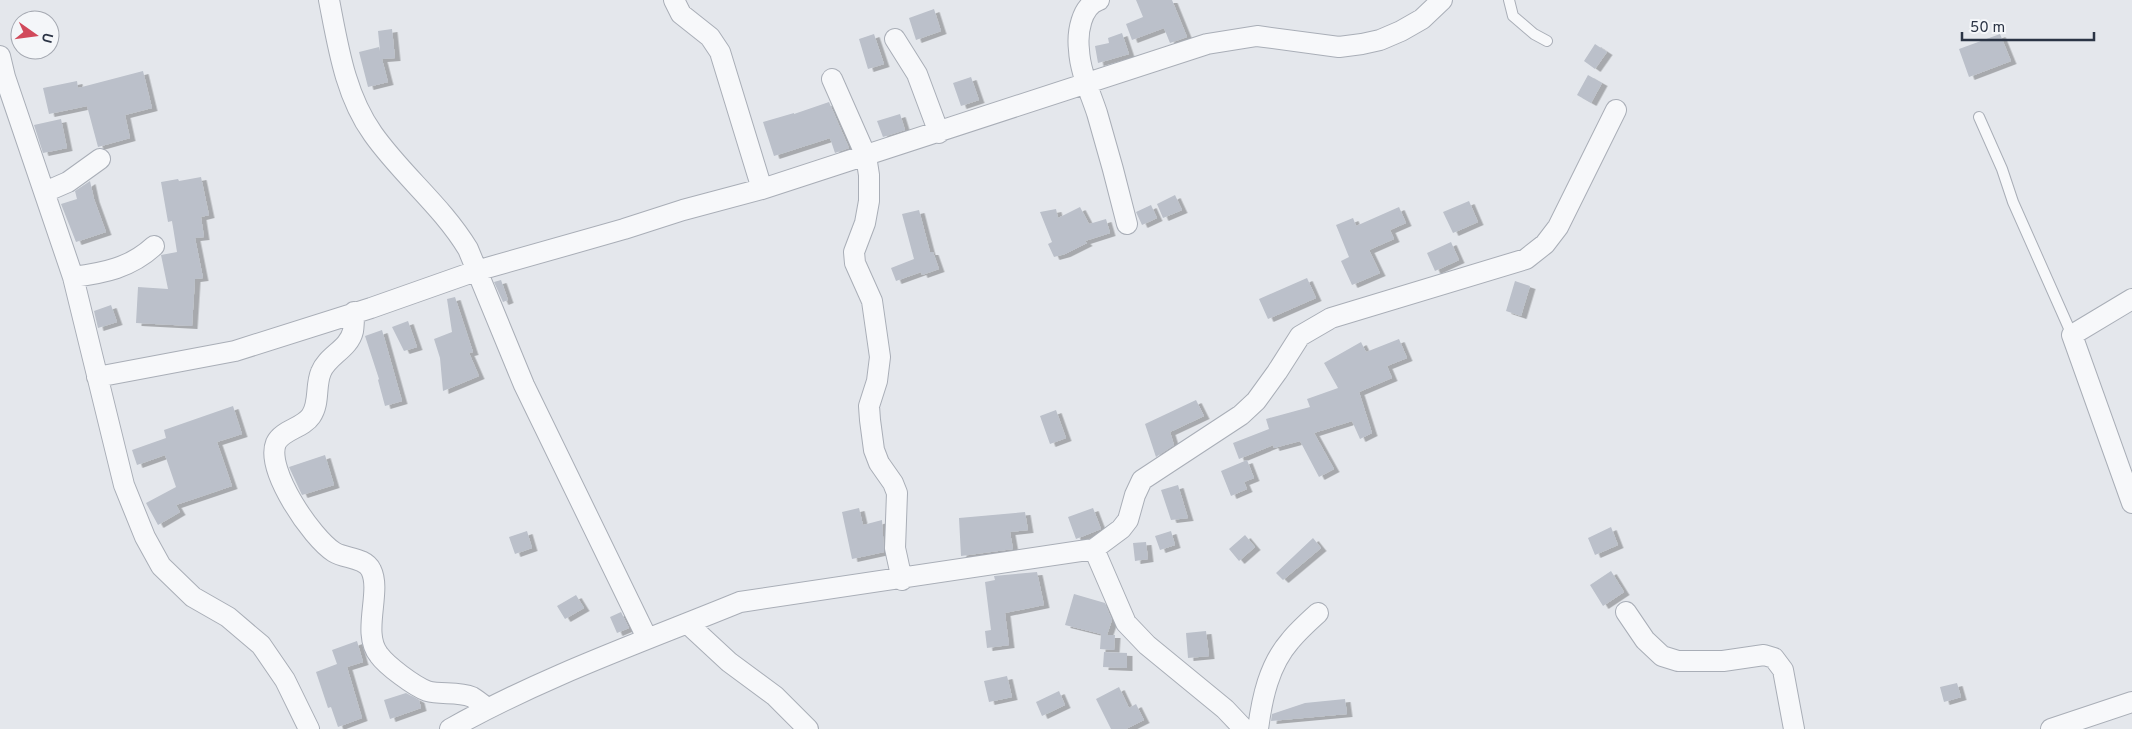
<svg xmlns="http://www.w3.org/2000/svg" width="2132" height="729" viewBox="0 0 2132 729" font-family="Overpass,sans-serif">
	<defs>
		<filter id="shadow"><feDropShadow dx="5.5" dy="3" stdDeviation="0" flood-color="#0004"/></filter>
	</defs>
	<rect width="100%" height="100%" fill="#e4e7ec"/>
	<!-- building -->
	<path fill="#bbc0ca" filter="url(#shadow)" d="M1136 0H1172L1187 37 1170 43 1164 28 1132 40 1126 24 1143 17Z
		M934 9 941 31 916 40 909 18Z
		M392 29 395 58 382 59 388 82 368 87 359 52 379 47 380 51 378 31Z
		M1122 33 1129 54 1098 63 1095 46 1109 43 1108 38Z
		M874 34 884 64 868 69 859 39Z
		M2000 34 2011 61 1969 77 1959 49Z
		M1595 44 1607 52 1595 69 1584 61Z
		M143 71 152 108 125 115 130 138 98 147 87 106 49 114 43 88 77 81 78 88Z
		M1588 75 1602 83 1591 103 1577 95Z
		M971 77 979 100 961 106 953 83Z
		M829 102 849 148 835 153 830 138 774 156 763 122 794 113V114Z
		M900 114 905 130 883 137 877 121Z
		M61 119 67 148 43 153 34 125Z
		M201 177 209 215 201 217 204 237 195 238 203 278 195 279 192 326 136 323 138 287 168 289 161 255 177 252 172 221 168 222 161 182 178 179 179 181Z
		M90 181 94 199 106 232 76 242 61 204 77 199 75 191Z
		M1175 195 1182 210 1163 218 1157 204Z
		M1469 201 1478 222 1453 233 1443 212Z
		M1151 205 1157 218 1142 225 1136 212Z
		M1080 207 1089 224 1106 219 1110 233 1085 241 1087 243 1065 254 1054 257 1048 244 1052 242 1040 212 1056 209 1058 218Z
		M1399 207 1406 223 1390 230 1394 239 1369 250 1380 273 1352 285 1341 261 1349 257 1336 225 1353 218 1356 226Z
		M919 210 930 252H933L939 269 922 275 921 272 896 281 891 268 914 259 902 214Z
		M1451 242 1459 260 1435 271 1427 253Z
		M1307 278 1316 298 1268 319 1259 299Z
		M501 280 508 300 503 302 494 282Z
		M1515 281 1530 286 1521 316 1506 311Z
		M455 297 473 352 469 353 479 376 443 391 440 358 434 339 452 332 447 299Z
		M111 305 117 322 98 328 94 311Z
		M408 321 417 347 404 351 392 327Z
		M382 330 402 401 385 406 378 380 379 379 365 336Z
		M1399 339 1407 358 1387 366 1392 378 1359 392 1372 433 1360 439 1352 421 1314 433 1334 469 1319 477 1300 441 1274 448 1273 445 1239 459 1233 443 1269 429 1266 419 1310 407 1307 399 1338 388 1324 363 1361 342 1366 352Z
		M1196 400 1204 416 1170 432 1174 445 1156 457 1145 424Z
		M233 406 242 434 217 442 232 486 176 505 180 512 158 525 146 503 176 487 165 455 137 465 132 450 166 438 164 430Z
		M1056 410 1066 438 1050 444 1040 416Z
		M325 455 334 485 302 495 289 467Z
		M1247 460 1254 478 1244 482 1247 489 1231 496 1221 471Z
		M1178 485 1188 518 1171 520 1161 490Z
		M859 508 863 525 882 520 884 552 852 559 842 512Z
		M1093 508 1101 529 1076 539 1068 517Z
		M1025 512 1028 530 1010 532 1013 549 961 556 959 518Z
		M1611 527 1618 545 1595 555 1588 538Z
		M527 531 532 548 515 554 509 537Z
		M1171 531 1175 545 1160 550 1155 536Z
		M1245 535 1255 547 1239 561 1229 549Z
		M1313 538 1321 548 1283 580 1276 573Z
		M1146 542 1148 559 1135 561 1133 543Z
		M1611 571 1624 592 1603 606 1590 585Z
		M1037 572 1044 605 1005 613 1009 645 987 648 985 631 991 630 985 582 995 580 994 576Z
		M1074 594 1105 603 1112 620 1107 635H1115L1114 650 1100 649 1101 634 1065 625Z
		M576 595 584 608 565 619 557 606Z
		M621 612 629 628 617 633 610 617Z
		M1206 631 1209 656 1188 658 1186 633Z
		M357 641 363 662 347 667 362 718 338 727 331 707 328 708 316 672 337 664 332 650Z
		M1104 652 1127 653V668L1103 667Z
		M1007 676 1012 697 989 702 984 681Z
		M1957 683 1961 697 1944 702 1940 687Z
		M1119 687 1129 708 1136 704 1144 720 1126 729H1111L1096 699Z
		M1059 691 1065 705 1042 716 1036 702Z
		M406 693 419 700 421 708 390 719 384 700Z
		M1345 699 1347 714 1271 721 1272 714 1305 703Z"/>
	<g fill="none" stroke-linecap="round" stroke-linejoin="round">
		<!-- service casing -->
		<g stroke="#a9aeb7" stroke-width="12">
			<path id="service" d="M1509 0 1513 16 1534 34 1547 41
				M1979 117 2002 169 2013 202 2072 335"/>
		</g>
		<!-- minor casing -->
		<g stroke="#a9aeb7" stroke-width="22">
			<path id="minor" d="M329 0C338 46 345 95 373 134 402 175 442 206 468 249L524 385 647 638
				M674 0 681 14 710 37 720 52 762 189
				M1099 0C1081 6 1077 33 1079 50 1080 71 1090 92 1097 113 1108 150 1118 187 1127 224
				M895 39 917 74 939 133
				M0 56 5 77 73 277 124 485 145 537 161 566 193 597 228 617 261 645 285 680 309 729
				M832 79 866 156 869 175V201L865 223 854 252 855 263 872 301 880 357 877 381 869 406 870 420 874 450 879 463 893 483 897 493 895 548 902 580
				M45 192 68 182 100 159
				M73 277C104 273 130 268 154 246
				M2132 299 2072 335 2132 503
				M354 312C354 318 354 325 353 331 349 349 327 356 321 372 315 386 320 403 311 416 303 428 282 430 276 443 265 470 312 538 334 552 345 559 365 557 371 570 382 592 361 633 379 655 387 666 414 686 427 691 441 695 458 691 472 697 477 700 482 704 487 708
				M97 377 235 351 371 308 476 271 624 229 683 210 762 189 1207 44 1257 36 1339 47 1362 44 1380 40 1401 31 1422 19 1442 0
				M1094 549 1126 623 1147 645 1225 709 1244 729
				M1626 612 1645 640 1662 656 1678 661H1723L1764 655 1774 658 1783 670 1794 729
				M688 624 729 662 775 696 808 729
				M450 729C542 677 642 642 740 602L1094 549 1121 529 1128 520 1135 495 1142 480 1241 415 1256 401 1277 372 1300 336 1331 318 1526 259 1545 244 1558 227 1616 110
				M1258 729C1262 698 1269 665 1290 641 1298 631 1308 622 1318 613
				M2051 729 2132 702"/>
		</g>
		<!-- service -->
		<use href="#service" stroke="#f7f8fa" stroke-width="10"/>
		<!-- minor -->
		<use href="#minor" stroke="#f7f8fa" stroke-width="20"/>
	</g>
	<!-- north arrow -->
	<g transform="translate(35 35) rotate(104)"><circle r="24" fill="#f4f6f9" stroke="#a4a8b1"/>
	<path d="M0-4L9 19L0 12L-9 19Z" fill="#d1495b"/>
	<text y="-8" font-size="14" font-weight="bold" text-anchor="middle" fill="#2b3445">U</text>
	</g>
	<!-- scale -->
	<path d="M1962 32v8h132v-8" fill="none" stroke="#2b3445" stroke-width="2.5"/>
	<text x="1970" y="32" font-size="15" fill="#2b3445" stroke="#f4f6f9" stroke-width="4" paint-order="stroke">50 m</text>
</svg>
